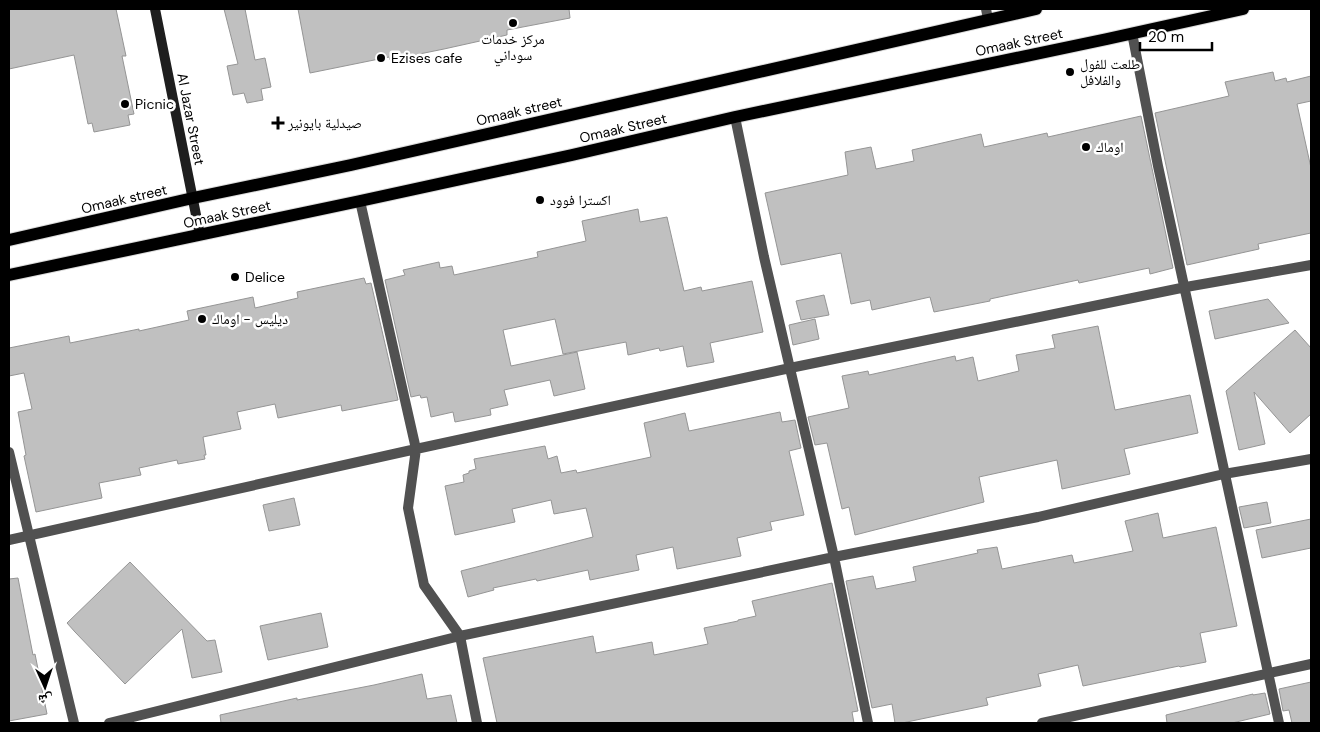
<svg xmlns="http://www.w3.org/2000/svg" width="1320" height="732" viewBox="0 0 1320 732" font-family="'DM Sans','Noto Naskh Arabic',sans-serif">
	<rect width="100%" height="100%" fill="#fff"/>
	<!-- building -->
	<path fill="#c0c0c0" stroke="#959595" d="M9 9H116L126 56H122L134 114 128 115 130 125 94 132 92 123 88 124 74 55 9 69Z
		M224 9H245L255 60 265 58 271 87 261 89 263 100 247 103 244 93 233 95 227 66 238 64Z
		M298 9H569L570 18 507 30V35L444 49 390 60 389 57 310 73Z
		M1273 72 1275 81 1286 78 1287 82 1311 76V101L1297 104 1311 168V233L1258 244 1259 249 1187 265 1155 113 1229 96 1225 82Z
		M1141 116 1173 268 1150 274 1149 268 1144 269 1079 283 1078 280 990 299V301L934 312 930 297 872 310 870 300 851 304 841 253 781 265 765 193 848 175 845 152 871 147 876 169 914 161 912 150 981 134 984 147 1047 133 1048 137Z
		M638 209 640 222 667 217 684 291 701 287 702 291 752 281 763 332 710 343 714 362 687 367 683 346 660 351 659 348 628 355 626 342 563 354 555 319 503 330 511 366 577 352 585 389 554 396 550 380 504 390 508 405 490 409 491 415 455 422 453 412 431 417 427 397 421 398 420 395 411 397 385 280 405 275 403 270 439 262 440 268 452 266 454 275 538 257 537 252 586 241 582 221Z
		M364 278 366 284 371 283 398 400 342 411 341 405 278 418 275 404 237 412 241 429 203 437 206 455H204L205 459 178 464 177 460 139 468 141 475 99 483 102 498 36 512 24 456 26 455 18 412 32 409 24 373 9 376V348L69 336 70 343 139 329V331L189 320 187 311 253 297 255 308 298 298 297 292Z
		M824 295 829 315 801 320 796 301Z
		M1268 299 1289 323 1215 339 1209 311Z
		M815 319 819 339 793 345 789 325Z
		M1098 326 1115 410 1190 395 1198 433 1124 449 1130 474 1062 489 1057 460 979 477 984 502 855 535 849 507 842 509 827 443 815 445 808 417 849 408 842 376 868 371 869 375 955 356 956 361 973 357 978 381 1019 371 1016 355 1055 348 1052 335Z
		M1295 330 1311 348V414L1290 433 1254 392 1265 444 1239 450 1226 391Z
		M780 412 782 422 795 420 801 448 789 451 804 515 770 522 772 530 737 538 741 556 677 569 673 547 636 555 639 570 590 580 588 570 537 581 536 579 493 588 494 590 468 597 461 571 593 537 586 508 554 514 551 500 512 509 515 522 455 535 445 486 464 482 463 475 469 473V471L476 469 474 459 545 446 548 459 557 456 561 473 576 470 577 473 651 457 644 423 685 413 689 431Z
		M294 498 300 525 269 531 263 505Z
		M1267 502 1271 523 1244 528 1239 507Z
		M1158 513 1163 538 1216 527 1237 626 1200 633 1206 662 1180 667 1179 666 1083 686 1078 665 1038 674 1041 686 986 698 988 705 902 723H895L892 704 872 708 846 581 873 576 876 589 916 581 913 567 978 553 977 550 997 547 1002 569 1072 555 1074 563 1133 551 1125 521Z
		M1311 519V548L1262 558 1256 530Z
		M130 562 207 641 215 640 222 672 192 678 182 629 125 684 75 632 67 623Z
		M18 578 33 655 35 654 47 714 9 721V579Z
		M832 583 858 711 852 712 854 723H497L483 658 593 636 596 653 652 642 654 655 708 644 704 628 738 621V620L756 616 752 601Z
		M321 613 328 647 268 660 260 626Z
		M422 674 427 699 451 695 457 723H221L220 715 297 698V700L374 685Z
		M1311 682V723H1292L1289 710 1283 711 1279 689Z
		M1265 693 1270 714 1232 723H1167L1166 715 1253 694V695Z"/>
	<g fill="none" stroke-linecap="round" stroke-linejoin="round">
		<!-- primary casing -->
		<g stroke="#dbdbdb" stroke-width="14">
			<path id="primary" d="M9 240 193 198 351 165 1036 9
				M9 275 360 201 572 155 735 117 1107 39 1243 9"/>
		</g>
		<!-- street -->
		<path stroke="#515151" stroke-width="10" d="M986 9 988 19
			M1132 33 1158 166 1279 723
			M735 117 764 257 834 557 868 723
			M360 201 416 449 408 508 424 585 460 636 477 723
			M9 452 74 723
			M9 540 416 449 790 368 1186 287 1311 265
			M109 723 460 636 834 557 1038 517 1224 474 1311 459
			M1042 723 1311 664"/>
		<!-- secondary -->
		<path stroke="#1e1e1e" stroke-width="10" d="M155 9 200 235"/>
		<!-- primary -->
		<use href="#primary" stroke="#000" stroke-width="12"/>
	</g>
	<!-- markers -->
	<g fill="#000" stroke="#fff" stroke-width="2">
		<circle cx="513" cy="23" r="5"/>
		<circle cx="381" cy="58" r="5"/>
		<circle cx="1070" cy="72" r="5"/>
		<circle cx="125" cy="104" r="5"/>
		<path d="M275.5 115.5h5v5h5v5h-5v5h-5v-5h-5v-5h5z"/>
		<circle cx="1086" cy="147" r="5"/>
		<circle cx="540" cy="200" r="5"/>
		<circle cx="235" cy="277" r="5"/>
		<circle cx="202" cy="319" r="5"/>
	</g>
	<g text-anchor="middle" stroke-width="5" stroke-linejoin="round" paint-order="stroke">
		<!-- poi labels -->
		<g font-size="14" fill="#000" stroke="#fff" text-anchor="start">
			<text x="513" y="44" text-anchor="middle">مركز خدمات<tspan x="513" dy="16">سوداني</tspan></text>
			<text x="391" y="63">Ezises cafe</text>
			<text x="1080" y="69">طلعت للفول<tspan x="1080" dy="16">والفلافل</tspan></text>
			<text x="135" y="109">Picnic</text>
			<text x="288" y="128">صيدلية بايونير</text>
			<text x="1096" y="152">اوماك</text>
			<text x="550" y="205">اكسترا فوود</text>
			<text x="245" y="282">Delice</text>
			<text x="212" y="324">ديليس - اوماك</text>
		</g>
		<!-- street labels -->
		<g font-size="14" fill="#000" stroke="#fff">
			<text transform="translate(1019 42) rotate(-12)" y="5">Omaak Street</text>
			<text transform="translate(519 111) rotate(-13)" y="5">Omaak street</text>
			<text transform="translate(191 119) rotate(79)" y="5">Al Jazar Street</text>
			<text transform="translate(623 128) rotate(-13)" y="5">Omaak Street</text>
			<text transform="translate(124 199) rotate(-13)" y="5">Omaak street</text>
			<text transform="translate(227 214) rotate(-12)" y="5">Omaak Street</text>
		</g>
	</g>
	<!-- border -->
	<rect width="1320" height="732" fill="none" stroke="#000000" stroke-width="20"/>
	<!-- north arrow -->
	<g transform="translate(45 687) rotate(177)" stroke="#ffffff" stroke-width="4" paint-order="stroke">
	<path d="M0-4L9 19L0 12L-9 19Z" fill="#000000"/>
	<text y="-8" font-size="14" font-weight="bold" text-anchor="middle" fill="#000000">ش</text>
	</g>
	<!-- scale -->
	<path d="M1140 42v8h72v-8" fill="none" stroke="#000000" stroke-width="2.5"/>
	<text x="1148" y="42" font-size="15" fill="#000000" stroke="#ffffff" stroke-width="4" paint-order="stroke">20 m</text>
</svg>
